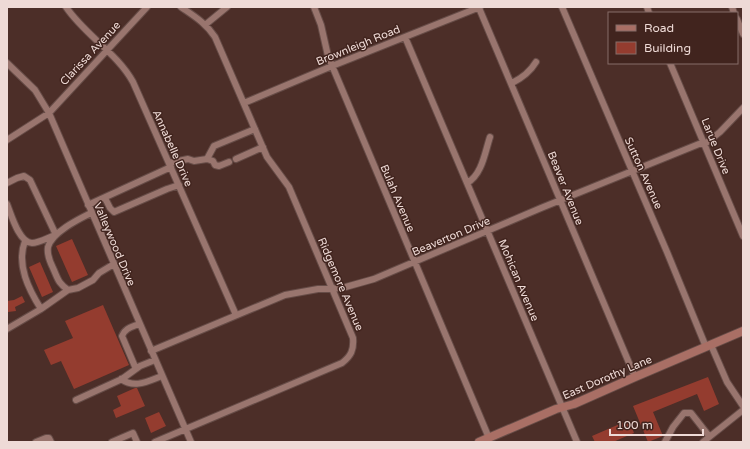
<svg xmlns="http://www.w3.org/2000/svg" width="750" height="449" viewBox="0 0 750 449" font-family="'Varela Round',sans-serif">
	<rect width="100%" height="100%" fill="#4c2e28"/>
	<!-- building -->
	<path fill="#943c2f" d="M72 239 88 275 72 282 56 246Z
		M40 262 53 292 42 297 29 267Z
		M22 296 25 302 15 307 16 311 8 312 7 301 14 300Z
		M103 305 129 365 74 389 61 361 51 365 44 350 73 338 65 321Z
		M708 377 719 404 704 411 697 394 653 412 663 436 648 442 633 406Z
		M135 388H137L145 406 116 418 113 410 121 406 117 396Z
		M159 412 166 426 151 433 145 418Z
		M629 420 634 433 613 442H595L592 436Z"/>
	<g fill="none" stroke-linecap="round" stroke-linejoin="round">
		<!-- minor casing -->
		<g stroke="#664c47" stroke-width="8">
			<path id="minor" d="M66 7C85 35 117 53 133 82L236 315
				M314 7 321 25 328 56 489 438
				M562 7 624 152 667 252 706 347
				M647 7 649 13
				M732 7 734 13
				M479 8 635 377
				M737 19 743 34
				M205 25 227 7
				M405 37 577 442
				M7 63 35 90 49 113 191 442
				M670 63 743 236
				M512 83C522 78 530 72 536 62
				M244 103 332 66 480 7
				M7 140 49 113 147 7
				M207 159 214 146 255 129
				M236 159 263 147
				M169 163 188 159 194 161 207 159 213 161 215 165 219 166 229 162
				M7 183 17 178 24 176 30 180 56 235C49 237 39 243 32 243 19 243 11 214 7 204
				M467 183C482 175 485 152 490 137
				M105 198 110 208 114 212 167 189 179 185
				M88 205 171 167
				M91 213C79 219 52 232 48 247 47 253 50 262 53 268 58 279 58 283 68 290L78 288 93 280 99 273 114 264
				M25 241C16 265 29 290 41 309
				M7 329 41 309 68 290
				M711 345 727 382 743 406
				M151 351 285 295 318 289 342 288 374 279 541 208 699 144H705L720 132 743 108
				M136 369 122 336C125 328 132 327 139 324
				M121 379C135 389 148 381 162 376
				M76 400 122 379 140 366 155 360
				M36 442 46 438H49L51 442
				M112 442 133 433 137 442
				M155 442 342 363C351 356 354 350 353 338L289 187 267 157 215 37C206 23 194 16 181 7
				M665 442 673 427 684 413H691L709 436
				M703 442 743 410"/>
		</g>
		<!-- major casing -->
		<g stroke="#664c47" stroke-width="10">
			<path id="major" d="M479 442 556 409 574 404 635 377 743 331"/>
		</g>
		<!-- minor -->
		<use href="#minor" stroke="#99756e" stroke-width="6"/>
		<!-- major -->
		<use href="#major" stroke="#a96f65" stroke-width="8"/>
	</g>
	<g text-anchor="middle" stroke-width="3" stroke-linejoin="round" paint-order="stroke">
		<!-- street labels -->
		<g font-size="11" fill="#eedad6" stroke="#41241e">
			<text transform="translate(358 45) rotate(-22)" y="4">Brownleigh Road</text>
			<text transform="translate(90 53) rotate(-47)" y="4">Clarissa Avenue</text>
			<text transform="translate(716 146) rotate(68)" y="4">Larue Drive</text>
			<text transform="translate(173 148) rotate(66)" y="4">Annabelle Drive</text>
			<text transform="translate(644 173) rotate(66)" y="4">Sutton Avenue</text>
			<text transform="translate(566 188) rotate(68)" y="4">Beaver Avenue</text>
			<text transform="translate(398 198) rotate(67)" y="4">Bulah Avenue</text>
			<text transform="translate(451 236) rotate(-23)" y="4">Beaverton Drive</text>
			<text transform="translate(115 244) rotate(67)" y="4">Valleywood Drive</text>
			<text transform="translate(519 280) rotate(67)" y="4">Mohican Avenue</text>
			<text transform="translate(341 284) rotate(67)" y="4">Ridgemore Avenue</text>
			<text transform="translate(607 377) rotate(-23)" y="4">East Dorothy Lane</text>
		</g>
	</g>
	<!-- border -->
	<rect width="750" height="449" fill="none" stroke="#eedad6" stroke-width="16"/>
	<!-- legend -->
	<rect x="608" y="12" width="130" height="52" fill="#41241e" stroke="#866d68"/>
	<rect x="616" y="25" width="20" height="6" fill="#a96f65" stroke="#866d68"/>
	<text x="644" y="32" font-size="12" fill="#eedad6">Road</text>
	<rect x="616" y="42" width="20" height="12" fill="#943c2f" stroke="#866d68"/>
	<text x="644" y="52" font-size="12" fill="#eedad6">Building</text>
	<!-- scale -->
	<path d="M610 429v6h93v-6" fill="none" stroke="#eedad6" stroke-width="2"/>
	<text x="616" y="429" font-size="12" fill="#eedad6" stroke="#41241e" stroke-width="3" paint-order="stroke">100 m</text>
</svg>
